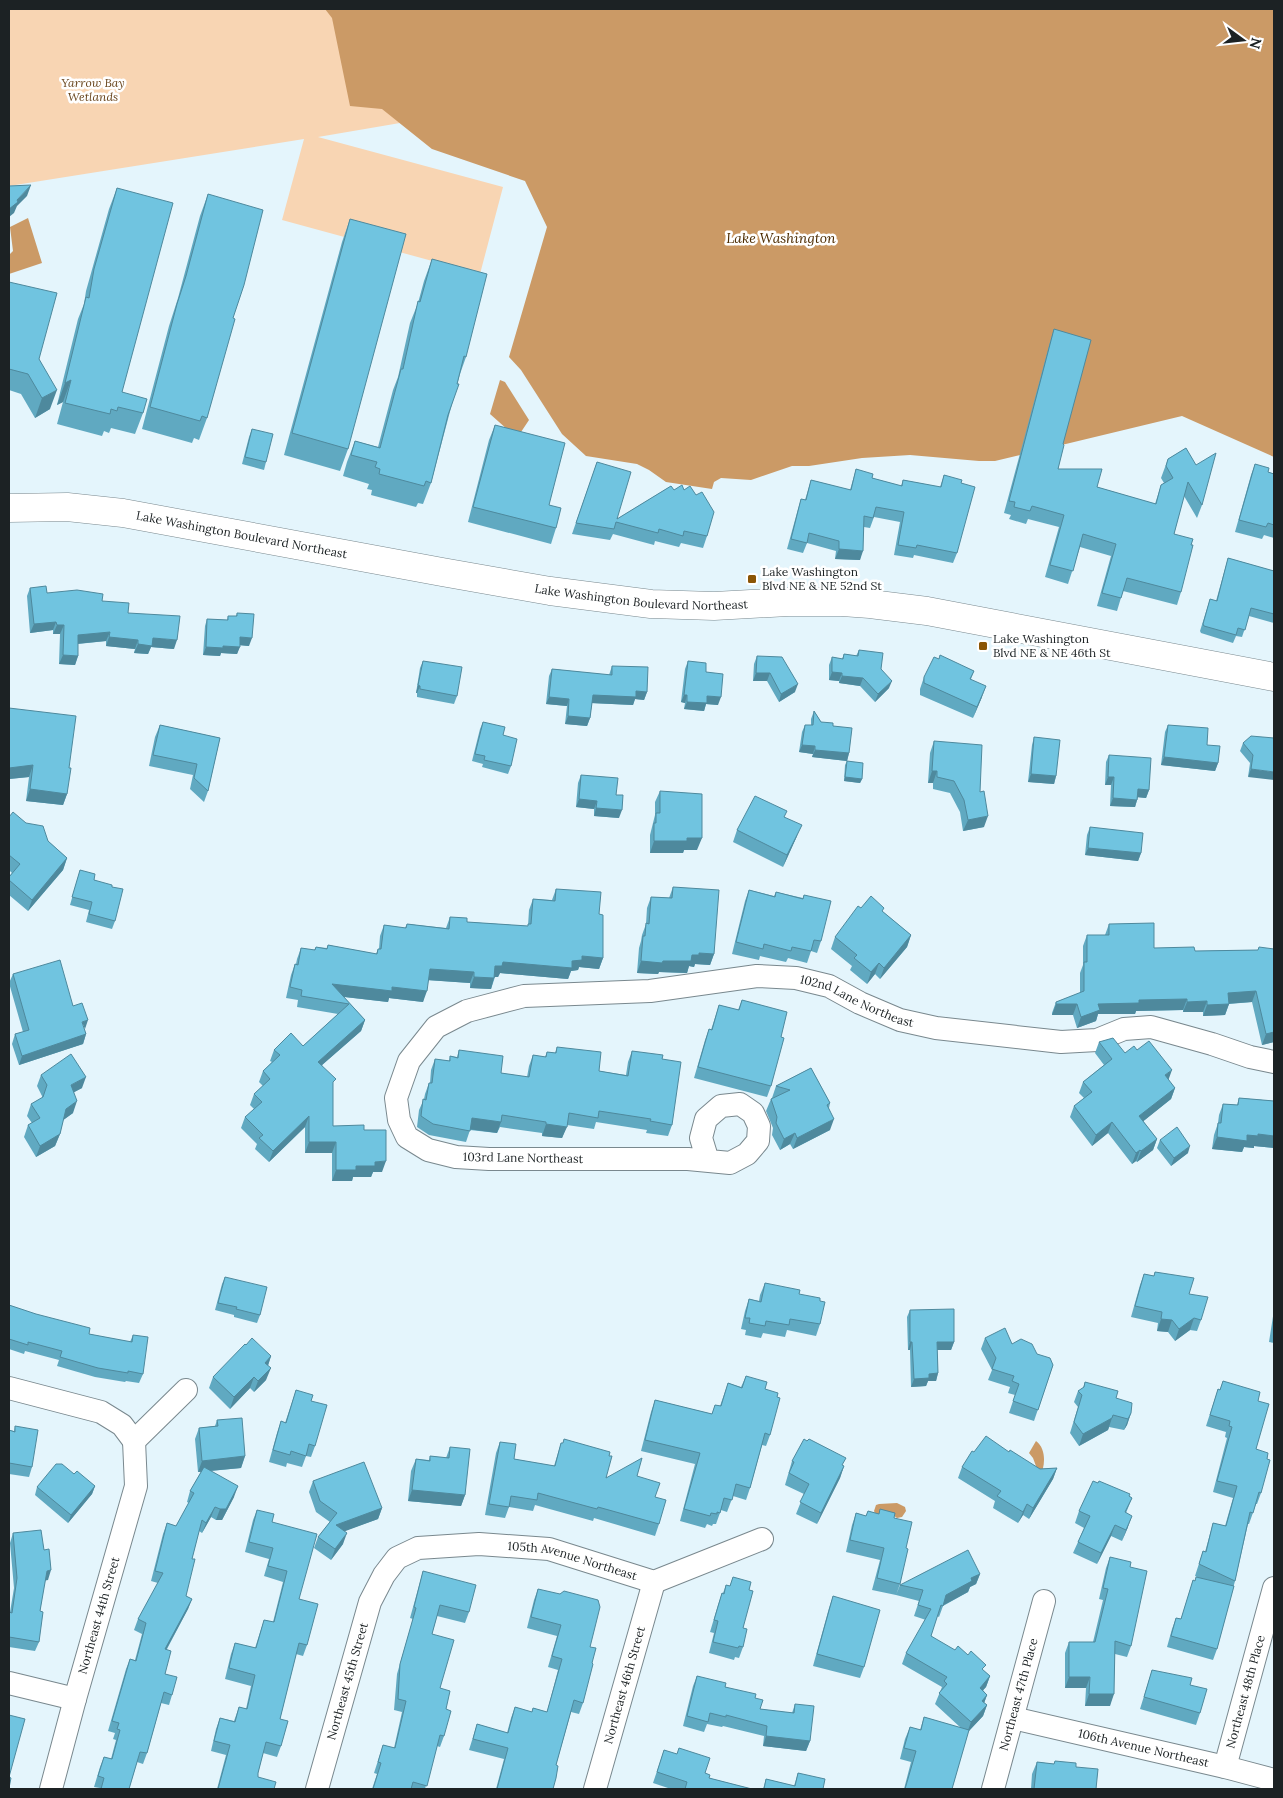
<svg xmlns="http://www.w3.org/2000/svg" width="1283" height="1798" viewBox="0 0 1283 1798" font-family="Lora,serif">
	<rect width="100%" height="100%" fill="#e4f5fc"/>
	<!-- green -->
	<path fill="#f8d5b3" d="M9 9H503L432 149 400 123 318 137 503 187 480 274 282 220 304 139 9 186Z"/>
	<!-- water -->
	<path fill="#cb9a66" d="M325 9H1274V457L1182 416 995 461H979L910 455 862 458 809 466H792L751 480 721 478 714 482 712 489 666 482 649 470 637 464 586 456 562 434 521 370 509 357 547 227 525 181 432 149 382 109 350 106 332 18Z
		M28 218 42 263 9 274V255L13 251 10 227Z
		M500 380 505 382 529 420 517 438 490 414Z
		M1036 1441C1047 1449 1045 1467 1040 1477L1033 1458 1029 1453Z
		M897 1503 905 1507 906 1511 902 1517 897 1518 890 1513 876 1515 874 1511 876 1505 879 1504Z"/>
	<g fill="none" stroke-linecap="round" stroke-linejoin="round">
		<!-- street casing -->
		<g stroke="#79888e" stroke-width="24">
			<g id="street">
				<path id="s1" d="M708 1161 701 1138 706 1119 721 1106 740 1104 753 1113 759 1126 758 1141 747 1154 730 1163 688 1159H489L456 1157 428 1150 407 1137 399 1120 396 1098 409 1061 436 1027 467 1011 524 996 650 991 757 976 796 978 829 986 860 1003 900 1020 936 1028 1061 1042 1097 1040 1124 1029 1151 1027 1212 1044 1250 1057 1274 1062"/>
				<path d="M9 1388 101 1412 122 1425 134 1441"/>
				<path d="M134 1441 186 1390"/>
				<path d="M9 1683 75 1699"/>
				<path id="s2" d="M1013 1718 1225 1767 1274 1780"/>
				<path id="s3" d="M1225 1767 1274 1588"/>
				<path id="s4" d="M51 1789 75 1699 136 1486 134 1441"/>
				<path id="s5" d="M317 1789 370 1602 384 1575 397 1558 418 1548 479 1544 549 1549 654 1582 762 1539"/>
				<path id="s6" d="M595 1789 654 1582"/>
				<path id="s7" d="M993 1789 1044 1601"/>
			</g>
		</g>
		<!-- primary casing -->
		<g stroke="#79888e" stroke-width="29">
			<g id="primary">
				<path id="s8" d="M9 508 67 507 123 513 442 572 550 591 651 604 714 606 788 602H842L870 604 927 611 1274 677"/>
			</g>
		</g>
		<!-- street -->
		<use href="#street" stroke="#fff" stroke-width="22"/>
		<!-- primary -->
		<use href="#primary" stroke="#fff" stroke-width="28"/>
	</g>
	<!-- wall -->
	<path fill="#60a9c1" d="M117 188 122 392 143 413 135 434 111 428 109 433 104 431 102 436 57 424 63 402 57 405 78 319 84 304 86 291 109 209Z
		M208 194 233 318 207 418 199 440 194 438 192 443 142 429 169 326 178 298 200 216Z
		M350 219 348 449 340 471 284 455 342 242Z
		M432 259 466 357 460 374 431 483 423 504 418 503 416 507 371 495 372 490 367 489 369 484 343 476 347 462 355 441 378 447 393 390 398 377 410 323 418 303 424 281Z
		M9 282 39 359 50 409 35 418 21 394 9 390Z
		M1054 329 1063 444 1058 469 1097 487 1155 504 1161 485 1164 483 1161 478 1168 459 1186 448 1202 505 1197 518 1184 496 1174 534 1181 592 1177 605 1123 591 1117 611 1097 606 1111 556 1080 547 1068 584 1045 577 1059 527 1028 519 1026 524 1009 519 1011 515 1004 513 1050 342Z
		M495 425 549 505 556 528 551 544 468 522 489 440Z
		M252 429 266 462 264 470 242 464 249 437Z
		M597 462 617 519 671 486 707 536 703 548 681 543 679 547 655 541 654 545 613 534 610 540 572 534Z
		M1255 464 1268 472 1274 474V538L1264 535 1262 539 1235 532 1251 475Z
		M856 469 872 478 901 486 903 480 940 487 944 475 961 483 957 553 953 563 914 555 913 558 894 555 900 522 874 517 870 528 864 527 860 560 835 559 836 551 807 543 803 553 787 549 798 509 801 499 805 500 811 480 850 490Z
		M1228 558 1274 571V623L1249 616 1242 637 1236 636 1233 643 1201 633 1200 631 1210 599 1216 601Z
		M30 588 47 593 102 601 128 613 174 649 151 647 148 654 134 653 135 649 106 646V641L78 644V656L75 665 59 664 60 634H53V630L30 633 27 596Z
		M237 613 249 646 240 645 237 654 221 653 220 656 203 655 205 626 207 619 227 620 228 616H236Z
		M859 650 881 669 889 688 875 702 860 686 839 683V681L829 680V665L832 657 842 659 844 654 856 656Z
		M757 656 795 692 779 702 767 681H753L754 664Z
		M939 659 974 671 971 679 982 697 973 718 920 695V689L924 677Z
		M423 661 457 696 454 704 417 697V693H416L420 668Z
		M688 661 706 672 718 705 706 704 704 711 684 709 685 703 681 702 685 669Z
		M612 666 647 692 644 700 635 699 633 705 592 703 590 718 587 726 565 724 567 706 546 704 549 676 552 669 609 675Z
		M9 708 69 768 67 794 63 805 26 801 29 777 9 779Z
		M814 711 821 722 833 726 849 753 847 761 812 757 813 754 799 752 802 732 805 725H811V719Z
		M483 722 511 766 508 774 482 767 483 764 472 761 480 729Z
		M160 725 220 738 208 791 204 802 190 789 193 775 149 766 155 737Z
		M1168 725 1207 745 1218 763 1215 771 1161 765 1165 732Z
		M1034 737 1056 776 1054 784 1028 782 1032 745Z
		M1274 738 1248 777 1250 763 1240 751 1243 743Z
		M934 741 980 792 984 827 963 831 960 812 950 793 933 789V783H928L930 753Z
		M1109 755 1149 790 1146 798 1138 797 1135 807 1110 806 1111 785H1105L1106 762Z
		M847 761 862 779 860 783 844 781 845 765Z
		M581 775 616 795 619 818 594 816V809L576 807 578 783Z
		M660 791 697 850H684L683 853H650V835L655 815V802Z
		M9 817 48 841 67 858 63 870 28 911 9 895V877L12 873 9 870Z
		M785 817 797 836 783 867 733 842 737 830Z
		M1090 827 1141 853 1138 861 1085 855 1087 835Z
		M80 870 94 880 112 887 115 921 112 929 86 922 89 910 70 905Z
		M673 887 714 954 710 965 695 964 694 967 689 966 687 973 659 972 658 974 637 973 639 948 641 941 642 935 646 924 647 908 651 897 669 898Z
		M556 889 599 914 603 958 599 969 579 967 578 970 571 971 568 979 500 973 498 977H495L491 989 470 988V983L428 980 423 1002 389 998 388 1002 344 997 365 1020 361 1031 322 1065 333 1087V1126L364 1130 382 1172H373L371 1177H353L352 1181H332V1153H305V1127L269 1162 255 1149 257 1144 241 1128 245 1117 254 1109 250 1105 254 1094 263 1086 259 1082 263 1071 272 1062 270 1061 274 1050 303 1046 338 1014 297 1007 298 1000 286 998 291 975 295 964H296L297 959 301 948 314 950 316 947 327 948 328 945 376 954 378 949H379L380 936 384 925 405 928 407 924 446 928 450 917 467 922 528 926 529 910 533 899 552 900Z
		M749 890 774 896 776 892 803 898 804 895 821 941 817 953 811 951 807 963 788 958 786 962 760 956 759 960 732 954 745 901Z
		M861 908 883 912 911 935 907 947 880 979 875 974 867 984 850 970 852 966 831 949 835 937Z
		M1109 924 1154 948 1195 951 1258 950 1274 1042 1262 1045 1252 1002 1229 1004 1225 1015 1203 1016V1012H1183V1010L1136 1011 1135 1014H1098L1096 1021 1077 1028 1073 1015H1052V1013L1056 1002 1080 993V973L1083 965V946L1087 935H1105Z
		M13 974 73 1006 86 1034 83 1044 19 1065 12 1044 15 1034 23 1032 9 983Z
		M742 1000 781 1037 771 1086 767 1097 694 1078 705 1040 709 1029 711 1030 719 1005 738 1010Z
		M1099 1042 1125 1053 1137 1050 1168 1080 1175 1088 1171 1099 1143 1121 1157 1139 1153 1150 1137 1162 1136 1161 1132 1164 1108 1133 1092 1146 1070 1117 1074 1106 1084 1098 1079 1093 1083 1082 1104 1065 1095 1053Z
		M557 1047 599 1071 626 1075 628 1062 632 1051 662 1059 672 1125 668 1136 646 1133 647 1130 596 1122 594 1129 567 1125 562 1138 542 1136V1133L500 1127 497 1133 470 1130 466 1142 429 1135 417 1127 419 1110 424 1099 425 1094 429 1083H430L431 1070 435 1059 449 1061 450 1056 457 1057 459 1050 501 1073 527 1077 529 1066 533 1055 545 1057 547 1052 555 1053Z
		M811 1068 830 1103 829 1108 830 1130 793 1149 790 1144 780 1150 772 1135 773 1128 766 1111 771 1099 773 1098H772L776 1086Z
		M41 1075 82 1088 74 1092 73 1113 63 1120 60 1134 55 1146 36 1157 24 1137 28 1125 32 1123 27 1116 31 1104 42 1098V1096L37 1086Z
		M1239 1098 1274 1101V1148L1254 1146V1148L1244 1147 1242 1152 1212 1149 1214 1135 1218 1123 1219 1115 1223 1104 1237 1105Z
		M1160 1140 1188 1153 1171 1166 1157 1148Z
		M1155 1272 1189 1294 1201 1320 1197 1331 1190 1330 1175 1341 1168 1332 1157 1331 1158 1323 1131 1317 1140 1285 1144 1274 1154 1276Z
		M225 1277 260 1315 257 1323 234 1317V1315L215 1310 222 1284Z
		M765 1283 799 1294 820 1324 816 1336 787 1330 785 1337 763 1333 761 1338 745 1335 746 1330 741 1329 745 1311 749 1299 759 1301 760 1295Z
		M9 1305 89 1334 130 1342 133 1335 143 1374 139 1383 126 1381 125 1382 95 1377 57 1366 59 1360 25 1351 24 1354 9 1349Z
		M910 1310 954 1342 951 1350H937L938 1373 936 1381H928L926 1386 911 1387 910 1350H908L907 1317Z
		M1274 1310V1343L1269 1342Z
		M985 1338 1012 1344 1037 1354 1053 1365 1034 1421 1009 1413 1015 1395 1008 1393 1010 1387 988 1380 992 1370 981 1349Z
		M246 1345 271 1356 268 1366 266 1380 254 1392 250 1388 230 1409 209 1388 213 1377Z
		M746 1376 765 1389 770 1435 766 1446 762 1445 750 1488 746 1500 733 1496 727 1512 721 1510 716 1524H713L712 1526 707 1524 705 1528 680 1521 695 1464 641 1451 651 1412 655 1400 712 1414 715 1405 720 1406 728 1383 741 1387Z
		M1223 1381 1258 1401 1256 1449 1267 1459 1261 1493 1257 1504H1256L1249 1524H1248L1235 1581 1217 1649 1213 1660 1167 1647 1172 1629 1176 1618 1181 1619 1193 1580 1195 1581 1199 1578 1195 1576 1203 1551 1205 1552 1213 1523 1225 1526 1233 1498 1213 1492 1227 1438 1225 1437 1226 1432 1206 1426 1218 1389 1220 1390Z
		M1085 1382 1116 1398 1131 1413 1127 1425 1124 1430 1109 1427 1108 1430 1079 1446 1070 1433 1078 1407 1074 1402 1078 1391 1083 1388Z
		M296 1390 311 1401 315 1446 311 1457 306 1456 302 1467 287 1463 286 1467 269 1462 277 1433 281 1421 285 1423Z
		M217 1420 245 1456 241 1468 210 1471 234 1497 222 1520H216L211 1517 202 1533 199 1531 192 1559 186 1596 192 1599 188 1609 167 1649 165 1674 172 1695 169 1705 161 1703 147 1753 143 1764 137 1762 129 1789H100V1788L94 1787 100 1767 104 1757 111 1759 116 1740 113 1739 115 1733 108 1731 126 1669 130 1659 135 1660 142 1634 134 1630 138 1619 158 1583 151 1581 163 1534 167 1523 176 1526 189 1503 187 1502 190 1491 201 1472H198L195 1439 199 1428 215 1426Z
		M15 1426 32 1467 29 1477 9 1474V1430L14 1431Z
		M500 1442 514 1459 554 1466 561 1443 609 1456 606 1478 637 1476 655 1497 659 1524 655 1536 594 1518 593 1521 535 1505 533 1511 509 1507 505 1518 485 1515 496 1453Z
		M450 1447 465 1495 461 1506 408 1501 411 1471 416 1459 429 1460 430 1456 446 1458Z
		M974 1452H1009L1040 1469 1057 1468 1053 1479 1029 1519 1023 1515 1018 1523 993 1508 995 1501 958 1478 962 1467Z
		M792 1461 844 1466 840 1478 817 1524 796 1514 804 1494 785 1485Z
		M74 1474 95 1486 92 1494 68 1523 35 1495 37 1487Z
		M313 1481 382 1508 378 1519 344 1531 343 1544 331 1560 314 1548 318 1537 330 1522 316 1512 309 1492Z
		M1129 1496 1132 1498 1126 1513 1128 1527 1122 1541 1111 1536 1097 1564 1073 1553 1078 1542 1084 1528 1075 1523 1079 1511Z
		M257 1510 272 1522 299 1599 307 1645 303 1656 296 1654 280 1719 281 1746 277 1757 263 1753 258 1773V1777L274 1789H217L226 1755 211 1751 216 1729 220 1718 234 1721 239 1707 246 1709 251 1686 225 1679 231 1654 235 1643 255 1648 264 1620 273 1622 283 1582 264 1576 269 1559 245 1552 253 1520Z
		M868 1511 894 1518 906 1548 900 1584 896 1595 872 1590 880 1560 846 1552 852 1525 856 1513 866 1516Z
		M13 1533 48 1580H45L40 1611 39 1642 35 1651 9 1647V1612H10L14 1588 10 1543Z
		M1110 1557 1130 1567 1131 1646 1127 1657 1115 1654 1110 1706H1085L1086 1688H1065V1653L1069 1642H1093L1103 1600 1099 1599 1106 1568Z
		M423 1571 469 1612 465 1623 437 1616 432 1634 440 1688 446 1709 444 1736 440 1747 437 1746 425 1789H372L377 1774 374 1773 383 1745 394 1748 402 1712 394 1710 397 1674 413 1619 410 1618 420 1582Z
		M980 1574 976 1584 970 1587 968 1592 943 1606 939 1617 937 1616 931 1636 984 1671 990 1676 986 1687 983 1690 987 1695 984 1703 987 1705 983 1716 968 1732 952 1789H904L911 1762 900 1759 905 1739 910 1727 920 1730 924 1717 961 1728 935 1704 942 1687 902 1664 906 1653 926 1620 914 1616 919 1601 896 1595 900 1585Z
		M733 1577 749 1590 743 1628V1647L739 1658 735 1657 734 1660 709 1653 714 1633 710 1632 718 1605 722 1593H723L726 1585 730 1586Z
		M538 1589 590 1647 583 1703 579 1714 571 1712 556 1765 553 1789H496L504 1759 469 1750 477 1724 507 1733 511 1718 515 1707 532 1712 533 1708 547 1712 558 1670 548 1667 557 1636 527 1628 534 1600Z
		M833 1596 864 1667 860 1678 813 1666 829 1608Z
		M1152 1670 1190 1685 1200 1713 1196 1725 1140 1709Z
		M697 1676 755 1698 760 1709 792 1713 795 1704 810 1741 806 1751 763 1746 764 1736 723 1726 722 1727 707 1724 704 1732 683 1726 693 1686Z
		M664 1750 705 1773 709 1778 752 1789H671L653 1783Z
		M1055 1761 1076 1767 1096 1789H1031L1032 1774 1037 1762 1054 1764Z
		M798 1773 823 1789H763L766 1779 794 1786Z"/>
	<!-- shaded-wall -->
	<path fill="#4e899d" d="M31 185 27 196 17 206 14 213 9 217V209Z
		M71 380 63 402 57 405 65 383Z
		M57 390 50 409 35 418 42 398Z
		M839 549 863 551 860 560 835 559Z
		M56 622 53 630 30 633 34 624Z
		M57 625H64L60 634H53Z
		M110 632 106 641 75 644 78 635Z
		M109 637 138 640 135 649 106 646Z
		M240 637 252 638 249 646 237 645Z
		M153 638 177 640 174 649 151 647 148 654 134 653 138 644Z
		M223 646 240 647 237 654 221 653 220 656 203 655 206 647Z
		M63 655 78 656 75 665 59 664Z
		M832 672 842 673 839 681 829 680Z
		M756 673H770L767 681H753Z
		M842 676 863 678 860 686 839 683Z
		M892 681 889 688 875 702 878 694Z
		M798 684 795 692 779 702 781 694Z
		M418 685 420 686 417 693H416Z
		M986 686 982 697 973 718 977 707Z
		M636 691 647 692 644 700 635 699 633 705 590 703 593 695Z
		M684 695H687L685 703 681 702Z
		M707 696 721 697 718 705 706 704 704 711 684 709 687 702Z
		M549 697 569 699 567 706 546 704Z
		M568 716 590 718 587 726 565 724Z
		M802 745 815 746 813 754 799 752Z
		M815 750 849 753 847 761 812 757Z
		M1164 757 1218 763 1215 771 1161 765Z
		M33 765 29 777 9 779V768Z
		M1251 769 1274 772V780L1248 777Z
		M932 771H937L933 783H928Z
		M1031 774 1056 776 1054 784 1028 782Z
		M845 777 862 779 860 783 844 781Z
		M1108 777H1114L1111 785H1105Z
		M30 789 67 794 63 805 26 801Z
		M1138 789 1149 790 1146 798 1135 797Z
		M1113 798 1137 800 1135 807 1110 806Z
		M579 799 597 801 594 809 576 807Z
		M596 808 622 810 619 818 594 816Z
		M988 816 984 827 963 831 968 820Z
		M802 825 797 836 783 867 787 855Z
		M687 838H702L697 850H684L683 853H650L654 841Z
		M1088 848 1141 853 1138 861 1085 855Z
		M67 858 63 870 28 911 32 900Z
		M911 935 907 947 880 979 884 968Z
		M699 953 714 954 710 965 695 964 694 967 689 966 687 973 659 972 658 974 637 973 641 961H663Z
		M582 956 603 958 599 969 579 967 578 970 571 971 568 979 500 973 498 977H491L495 966 503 962 572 961Z
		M879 963 875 974 867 984 871 972Z
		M430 969 474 972 470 983 426 980Z
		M474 977 494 978 491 989 470 988Z
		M332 984 392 987 427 991 423 1002 389 998 388 1002 328 995Z
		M1256 991 1252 1002 1224 1004 1228 993Z
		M1187 999 1183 1010 1136 1011 1135 1014H1098L1096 1021 1077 1028 1081 1017 1098 1004 1139 1000Z
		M1207 1001 1203 1012H1183L1187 1002Z
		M1056 1004H1077L1073 1015H1052Z
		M1229 1004 1225 1015 1203 1016 1207 1005Z
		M88 1020 85 1029 82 1022Z
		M365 1020 361 1031 314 1072 318 1062Z
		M1274 1032V1042L1262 1045 1266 1034Z
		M86 1034 83 1044 19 1065 22 1056Z
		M1172 1070 1168 1081 1165 1075Z
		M86 1077 82 1088 67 1096 71 1085Z
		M1175 1088 1171 1099 1135 1128 1139 1116Z
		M77 1101 73 1113 62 1121 66 1109Z
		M309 1116 305 1127 269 1162 273 1151Z
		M472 1118 501 1122 497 1133 468 1129Z
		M834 1119 830 1130 793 1149 797 1138Z
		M1112 1122 1108 1133 1092 1146 1096 1135Z
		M546 1124 567 1127 562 1138 542 1136Z
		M795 1133 790 1144 780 1150 784 1139Z
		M60 1134 55 1146 36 1157 40 1146Z
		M1258 1134 1274 1136V1148L1254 1146V1148L1244 1147 1242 1152 1212 1149 1217 1137Z
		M1157 1139 1153 1150 1137 1162 1141 1151Z
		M309 1142H336L332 1153H305Z
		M1190 1146 1188 1153 1171 1166 1174 1158Z
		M1140 1150 1136 1161 1132 1164 1136 1153Z
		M386 1161 382 1172H373L371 1177H353L352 1181H332L336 1170 375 1162Z
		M1194 1318 1190 1330 1175 1341 1179 1329Z
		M1161 1319 1172 1320 1168 1332 1157 1331Z
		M910 1342H912L910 1350H908Z
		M937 1342H954L951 1350H934Z
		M271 1356 267 1368 265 1363Z
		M271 1368 266 1380 254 1392 258 1381Z
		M938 1373 936 1381H928L926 1386 911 1387 914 1379 929 1374Z
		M254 1377 250 1388 230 1409 234 1397Z
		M1131 1413 1127 1425 1124 1430 1128 1419Z
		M1112 1418 1108 1430 1079 1446 1083 1434Z
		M245 1456 241 1468 198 1472 202 1461Z
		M844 1466 840 1478 817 1524 821 1513Z
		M1057 1468 1053 1479 1029 1519 1033 1508Z
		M95 1486 92 1494 68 1523 71 1515Z
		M238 1486 234 1497 222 1520H216L220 1509Z
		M412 1490 465 1495 461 1506 408 1501Z
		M1027 1504 1023 1515 1018 1523 1023 1512Z
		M215 1507 211 1517 202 1533 206 1523Z
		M382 1508 378 1519 332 1536 336 1525Z
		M1132 1516 1128 1527 1122 1541 1126 1530Z
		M1115 1525 1111 1536 1097 1564 1101 1553Z
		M347 1533 343 1544 331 1560 335 1549Z
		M51 1570 48 1580 43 1581 47 1571Z
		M980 1574 976 1584 970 1587 968 1592 942 1606 946 1595 971 1578Z
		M192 1599 188 1609 161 1659 165 1649Z
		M990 1676 986 1687 976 1698 980 1688Z
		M1069 1677H1090L1086 1688H1065Z
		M1089 1694H1114L1110 1706H1085Z
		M987 1695 983 1706 982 1701Z
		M987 1705 983 1716 967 1733 971 1722Z
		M766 1736 810 1741 806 1751 763 1746Z"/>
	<!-- building -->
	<path fill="#70c4e0" stroke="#4e899d" d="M31 185 17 200 18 202 9 209V186Z
		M117 188 173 203 122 392 147 399 143 413 118 407 117 411 111 409 110 414 65 403 71 380 65 383 86 297 89 298 94 269Z
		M208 194 263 210 244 285 233 318 235 319 207 418 202 416 200 421 150 407 177 304 186 276Z
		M350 219 406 234 348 449 292 433Z
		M432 259 487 274 466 357 464 356 457 384H459L448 415 431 483 426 481 424 486 379 474 380 469 375 467 377 462 351 455 355 441 380 448 401 369H403L418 301 420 302Z
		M9 282 57 293 39 359 57 390 42 398 28 374 9 369Z
		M1054 329 1091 340 1063 444 1064 445 1058 469H1102L1097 487 1156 504 1161 485 1173 478 1166 466 1168 459 1186 448 1196 465 1216 453 1202 505 1188 482 1174 534 1193 539 1191 545H1193L1181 592 1127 578 1121 598 1102 593 1116 544 1083 534 1073 571 1050 565 1064 515 1032 506 1030 511 1014 507 1015 502 1009 501Z
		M495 425 565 443 549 505 561 508 556 528 473 507Z
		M252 429 273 434 266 462 245 457Z
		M597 462 631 472 617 519 671 486 674 490 682 485 684 490 690 486 696 495 702 492 714 512 707 536 684 531 683 536 659 529 658 533 616 522 614 529 576 523Z
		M1255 464 1269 468 1268 472 1274 474V525L1268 523 1266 527 1239 520Z
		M856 469 873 474 872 478 902 486 903 480 941 487 944 475 962 480 961 483 975 487 957 553 917 545 916 548 898 545 904 512 876 507 873 518 864 516 863 551 839 549V541L809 533 807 543 791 539 801 499 806 500 811 480 851 490Z
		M1228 558 1274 571V614L1251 608 1245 630 1238 628 1236 635 1204 626 1203 624 1210 599 1217 601Z
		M46 586 47 593 77 590 103 594 102 601 129 603 128 613 180 616 177 640 153 638 152 646 138 644V640L109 637 110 632 78 635V656L63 655 64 625H57L56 622 34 624 30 588Z
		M237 613 254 614 252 638 240 637V647L223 646V648L206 647 207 619 228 620V616H237Z
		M859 650 883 653 881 669 892 681 878 694 863 678 842 676V673L832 672V657L843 659 844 654 858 656Z
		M940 655 974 671 970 679 986 686 977 707 924 683V677L934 657 939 659Z
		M757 656 782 657 798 684 781 694 770 673H756Z
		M423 661 462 667 457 696 420 689V686L418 685Z
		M688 661 706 663V672L723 674 721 697 707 696V703L687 702V695H684Z
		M612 666 648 667 647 692 636 691V697L593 695 590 718 568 716 569 699 549 697 552 669 612 675Z
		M9 708 76 716 69 768H71L67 794 30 789 33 765 9 768Z
		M814 711 821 722 833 723V726L852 728 849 753 815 750V746L802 745 805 725H813Z
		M483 722 505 727 503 735 517 739 511 766 484 760 485 756 475 754Z
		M160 725 220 738 208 791 194 778 197 764 153 755Z
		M1168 725 1208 728 1207 745 1220 746 1218 763 1164 757Z
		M1251 736 1274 738V772L1251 769 1253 755 1243 743Z
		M1034 737 1060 740 1056 776 1031 774Z
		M934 741 982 745 980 792 984 791 988 816 968 820 964 800 954 781 937 777V771H932Z
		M1109 755 1151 758 1149 790 1138 789 1137 800 1113 798 1114 777H1108Z
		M847 761 863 763 862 779 845 777Z
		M581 775 618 778 616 795H623L622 810 596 808 597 801 579 799Z
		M660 791 702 794V838H687V841H654V823H656V813H660Z
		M755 796 787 811 784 817 802 825 787 855 737 830Z
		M13 812 26 823 43 826 48 841 67 858 32 900 9 880V877L20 864 9 855V852L10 851 9 850V817Z
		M1090 827 1143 833 1141 853 1088 848Z
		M80 870 95 874 94 880 112 885V887L123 889 115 921 89 914 92 902 72 897Z
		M673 887 719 890 714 954 699 953V955H692L691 961H663L662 963 641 961 643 936H645L646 923 649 924 651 897 672 898Z
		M556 889 601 892 599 914 603 915V958L582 956V960L572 961V968L503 962 502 966H495L494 978 474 977V972L430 969 427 991 392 987V991L332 984 365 1020 318 1062 336 1079 333 1082V1126L364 1125V1130H386V1161L375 1162V1166H356V1170H336V1142H309V1116L273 1151 259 1138 263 1135 245 1117 262 1102 254 1094 270 1079 263 1071 280 1055 274 1050 291 1033 303 1046 349 1004 301 996 302 990 290 987 295 964 298 965 301 948 315 950 316 947 327 949 328 945 377 954 378 949H381L384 925 406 928 407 924 449 929 450 917 467 918V922L528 926V924H531L533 899 555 901Z
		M749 890 775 897 776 892 803 899 804 895 831 901 821 941 814 940 811 951 792 947 791 951 764 944 763 949 736 942Z
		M871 896 884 908 882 911 911 935 884 968 879 963 871 972 854 958 857 955 835 937 858 906 861 908Z
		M1154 923V948L1194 947 1195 951 1258 950 1259 947 1274 949V1032L1266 1034 1256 991 1228 993 1229 1004 1207 1005V1001L1187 1002V999L1139 1000V1003L1098 1004 1100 1010 1081 1017 1077 1004H1056V1002L1084 991V962H1087V935H1109V924Z
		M60 960 73 1006 82 1003 88 1020 82 1022 86 1034 22 1056 15 1034 29 1030 13 974Z
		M742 1000 787 1012 781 1037 784 1038 771 1086 698 1067 709 1029 712 1030 719 1005 739 1010Z
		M1113 1038 1125 1053 1134 1046 1137 1050 1149 1041 1172 1070 1165 1075 1175 1088 1139 1116 1157 1139 1141 1151 1140 1150 1136 1153 1112 1122 1096 1135 1074 1106 1092 1092 1083 1082 1112 1059 1099 1042Z
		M557 1047 601 1052 599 1071 628 1076 632 1051 663 1055 662 1059 681 1062 672 1125 650 1121 651 1119 599 1111 598 1118 569 1113 567 1127 546 1124V1122L502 1115 501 1122 472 1118 470 1131 433 1124 421 1116 423 1099 426 1100 429 1083H432L435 1059 450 1061V1056L458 1058 459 1050 503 1056 501 1073 529 1077 533 1055 546 1057 547 1052 556 1053Z
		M71 1054 86 1077 71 1085 77 1101 66 1109 60 1134 40 1146 28 1125 40 1118 31 1104 43 1097 47 1085 41 1075Z
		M811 1068 830 1103 827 1105 834 1119 797 1138 795 1133 784 1139 776 1123 777 1117 771 1099 790 1090 776 1086Z
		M1239 1098 1274 1101V1136L1258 1134V1136L1247 1135V1141L1217 1137 1218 1123H1221L1223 1104 1238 1105Z
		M1177 1127 1190 1146 1174 1158 1160 1140Z
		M1155 1272 1194 1278 1189 1294 1208 1297 1201 1320 1194 1318 1179 1329 1172 1320 1161 1319 1162 1312 1135 1306 1144 1274 1154 1276Z
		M225 1277 267 1287 260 1315 236 1309 237 1307 218 1303Z
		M765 1283 800 1290 799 1294 820 1298V1301L825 1302 820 1324 790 1319 789 1325 766 1321 765 1326 749 1323 750 1318H745L749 1299 761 1302Z
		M9 1305 36 1314 90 1328 89 1334 132 1342 133 1335 148 1337 143 1374 128 1371V1373L98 1368 60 1357 62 1351 28 1342V1345L9 1339Z
		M954 1309V1342H937L938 1373 929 1374V1378L914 1379 912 1342H910V1310Z
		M1005 1328 1012 1344 1021 1339 1032 1344 1037 1354 1050 1358 1053 1365 1038 1410 1013 1401 1019 1384 1012 1381 1014 1376 992 1369 996 1358 985 1338Z
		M252 1338 271 1356 265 1363 271 1368 258 1381 254 1377 234 1397 213 1377 245 1344 246 1345Z
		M746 1376 767 1382 765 1389 778 1393 777 1397 780 1398 770 1435 765 1433 750 1488 736 1484 732 1500 724 1498 720 1513 717 1512V1514L711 1513 710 1516 684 1509 700 1453 645 1440 655 1400 712 1414 715 1405 721 1406 728 1383 742 1388Z
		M1223 1381 1260 1392 1258 1401 1269 1404 1256 1449 1268 1453 1267 1459 1270 1460 1261 1493 1259 1492 1253 1513 1250 1512 1235 1581 1199 1564 1203 1551 1206 1552 1213 1523 1226 1526 1237 1486 1217 1481 1232 1427 1229 1426 1230 1421 1210 1415 1218 1389 1220 1390Z
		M1085 1382 1118 1391 1116 1398 1132 1403 1131 1413 1128 1419 1113 1415 1112 1418 1083 1434 1074 1422 1082 1395 1078 1391 1084 1387Z
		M296 1390 313 1395 311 1401 327 1405 315 1446 309 1444 306 1456 291 1451 290 1455 273 1450 281 1421 286 1423Z
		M242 1418 245 1456 202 1461 199 1428 218 1426 217 1420Z
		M15 1426 38 1430 32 1467 9 1463V1430L15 1432Z
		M986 1436 1009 1452 1010 1450 1040 1469 1057 1468 1033 1508 1027 1504 1023 1512 997 1496 1001 1491 962 1467 972 1451 974 1452Z
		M564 1439 610 1452 609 1456H612L606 1478 642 1458 637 1476 660 1483 655 1497 666 1500 659 1524 598 1507 597 1509 538 1493 537 1500 511 1496 509 1507 489 1504 500 1442 516 1444 514 1459 555 1466 561 1443H563Z
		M804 1439 807 1441 809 1439 846 1458 842 1465 844 1466 821 1513 800 1502 809 1484 789 1473 794 1462 792 1461Z
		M450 1447 470 1449 465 1495 412 1490 416 1459 430 1461V1456L449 1458Z
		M364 1462 382 1508 336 1525 347 1533 335 1549 318 1537 337 1513 320 1501 313 1481Z
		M56 1464H62L74 1474 77 1471 95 1486 71 1515 37 1487Z
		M204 1467 238 1486 226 1509H220L215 1507 206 1523 202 1520 192 1559H195L186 1596 192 1599 165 1649 171 1651 165 1674 177 1677 172 1695 164 1692 147 1753 140 1752 129 1789H101L104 1778 98 1776 104 1757 112 1759 120 1730 117 1729 119 1723 112 1721 130 1659 136 1661 146 1623 138 1619 163 1573 155 1571 167 1523 176 1526 194 1493 190 1491Z
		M1093 1481 1098 1483 1099 1481 1130 1494 1129 1496 1132 1498 1125 1512 1132 1516 1126 1530 1115 1525 1101 1553 1078 1542 1090 1516 1079 1511Z
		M880 1509 895 1513 894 1518 912 1522 906 1548 908 1549 900 1584 877 1578 884 1548 850 1540 856 1513 866 1516 868 1511 879 1514Z
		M257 1510 274 1514 272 1522 317 1534 299 1599 318 1604 307 1645 299 1643 280 1719 288 1721 281 1746 266 1742 258 1773V1777L276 1782 274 1789H218L230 1745 214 1741 220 1718 235 1722 239 1707 247 1709 255 1675 229 1668 235 1643 256 1648 264 1620 274 1622 287 1571 268 1566 273 1548 249 1542Z
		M41 1530 44 1550 49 1549 51 1570 47 1571 40 1611 43 1612 39 1642 9 1637V1612L12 1613 17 1578 13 1533Z
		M968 1550 980 1574 971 1578 972 1581 946 1595 943 1606 941 1605 931 1636 955 1650 958 1646 968 1655 971 1651 986 1665 982 1669 990 1676 980 1688 987 1695 982 1701 987 1705 971 1722 939 1693 947 1684 944 1681 947 1677 906 1653 931 1609 918 1605 923 1590 900 1585Z
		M1110 1557 1131 1562 1130 1567 1147 1571 1131 1646 1115 1641 1114 1694H1089L1090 1677H1069V1642H1095L1108 1589 1103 1588Z
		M423 1571 476 1585 469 1612 440 1605 432 1634 454 1640 440 1688 450 1691 446 1709 451 1711 444 1736 440 1735 427 1786 413 1782 411 1789H373L381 1763 378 1762 383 1745 395 1748 406 1701 398 1699 400 1664 416 1608 414 1607Z
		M733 1577 751 1582 749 1590 753 1591 743 1628 747 1629 743 1647 739 1646 738 1648 713 1642 718 1621 714 1620 722 1593 724 1594 726 1585 730 1586Z
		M1196 1577 1234 1586 1217 1649 1171 1636 1176 1618 1181 1619 1193 1580 1195 1581Z
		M538 1589 560 1594 564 1591 598 1600 600 1607 590 1647 596 1648 592 1663 593 1664 583 1703 574 1700 556 1765 558 1766 556 1778 553 1789H497L508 1748 473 1739 477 1724 508 1733 515 1707 532 1712 533 1708 547 1712 562 1659 552 1656 561 1625 531 1617Z
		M833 1596 880 1610 864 1667 817 1654Z
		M1152 1670 1192 1678 1190 1685 1207 1689 1200 1713 1144 1697Z
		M697 1676 726 1683 725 1687 756 1694 755 1698 763 1700 760 1709 794 1713 795 1704 814 1706 810 1741 766 1736 767 1726 726 1715V1717L710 1713 708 1722 687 1716Z
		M9 1715 25 1719 9 1777Z
		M924 1717 969 1730 952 1789H905L916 1751 904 1748 910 1727 921 1730Z
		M679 1748 710 1758 705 1773 710 1775 709 1778 752 1789H685L687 1782 657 1772 664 1750 677 1754Z
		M1055 1761 1076 1763V1767L1098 1769 1096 1789H1034L1037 1762 1054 1764Z
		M798 1773 825 1779 823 1789H764L766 1779 795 1786Z
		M9 1777 11 1778 9 1788Z"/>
	<!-- markers -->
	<g fill="#8b5505" stroke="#fff" stroke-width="2">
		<rect x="747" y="574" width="10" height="10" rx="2.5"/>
		<rect x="978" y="641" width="10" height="10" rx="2.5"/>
	</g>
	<g text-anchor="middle" stroke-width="5" stroke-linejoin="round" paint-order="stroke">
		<!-- park labels -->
		<g font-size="12" font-style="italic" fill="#6a471f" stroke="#fff">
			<text x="93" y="87">Yarrow Bay<tspan x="93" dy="14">Wetlands</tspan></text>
		</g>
		<!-- street labels -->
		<g font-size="12" fill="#1c2224" stroke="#fff">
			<text dy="4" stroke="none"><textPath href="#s8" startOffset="235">Lake Washington Boulevard Northeast</textPath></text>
			<text dy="4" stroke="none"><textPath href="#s8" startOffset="640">Lake Washington Boulevard Northeast</textPath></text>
			<text dy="4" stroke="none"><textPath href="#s1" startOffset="1048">102nd Lane Northeast</textPath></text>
			<text transform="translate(523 1158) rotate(1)" y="4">103rd Lane Northeast</text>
			<text dy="4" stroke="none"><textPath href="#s5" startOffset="426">105th Avenue Northeast</textPath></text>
			<text dy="4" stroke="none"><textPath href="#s4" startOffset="180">Northeast 44th Street</textPath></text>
			<text dy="4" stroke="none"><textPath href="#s5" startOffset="112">Northeast 45th Street</textPath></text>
			<text dy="4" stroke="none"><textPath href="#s6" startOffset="108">Northeast 46th Street</textPath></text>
			<text dy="4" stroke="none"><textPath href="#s3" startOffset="78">Northeast 48th Place</textPath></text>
			<text dy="4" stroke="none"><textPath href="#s7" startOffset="98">Northeast 47th Place</textPath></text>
			<text dy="4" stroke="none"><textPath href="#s2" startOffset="134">106th Avenue Northeast</textPath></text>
		</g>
		<!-- poi labels -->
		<g font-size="12" fill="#1c2224" stroke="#fff" text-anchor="start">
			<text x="762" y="576">Lake Washington<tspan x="762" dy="14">Blvd NE &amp; NE 52nd St</tspan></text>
			<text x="993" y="643">Lake Washington<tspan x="993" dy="14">Blvd NE &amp; NE 46th St</tspan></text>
		</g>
		<!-- water labels -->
		<g font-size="14" font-style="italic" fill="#4c2b00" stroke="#fff">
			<text x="781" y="243">Lake Washington</text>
		</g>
	</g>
	<!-- border -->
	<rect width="1283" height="1798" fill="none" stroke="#1c2224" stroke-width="20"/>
	<!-- north arrow -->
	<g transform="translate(1243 40) rotate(105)" stroke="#ffffff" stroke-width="4" paint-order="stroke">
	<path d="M0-4L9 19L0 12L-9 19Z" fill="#1c2224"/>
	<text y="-8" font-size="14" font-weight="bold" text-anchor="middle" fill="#1c2224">N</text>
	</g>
</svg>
